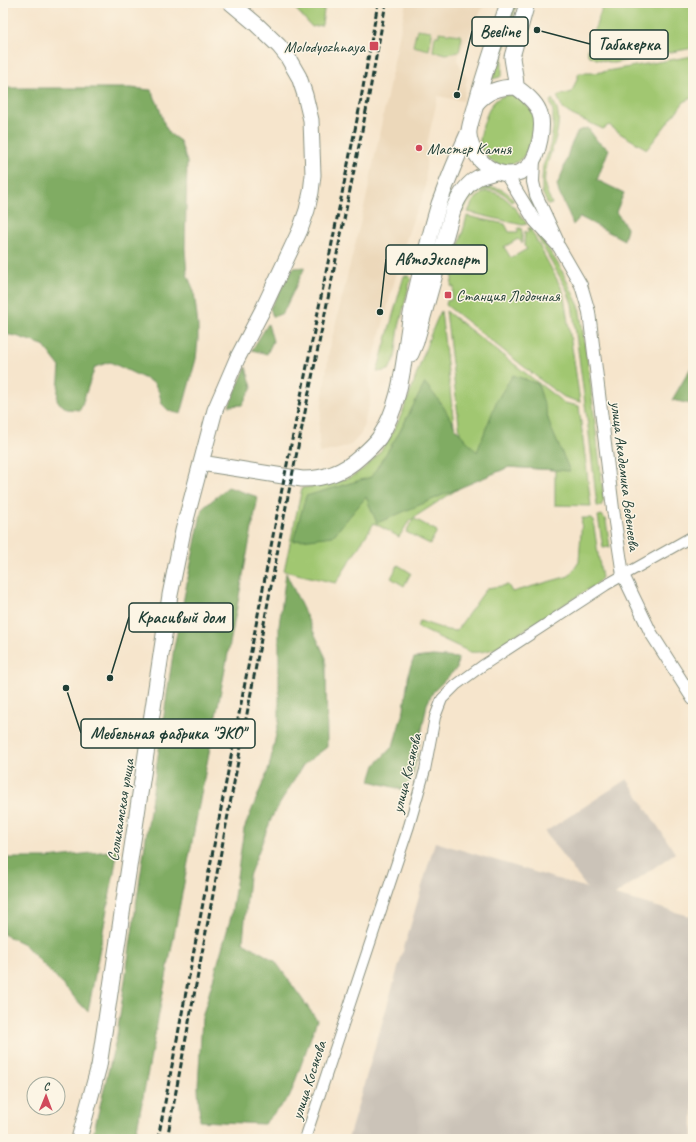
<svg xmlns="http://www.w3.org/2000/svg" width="696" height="1142" viewBox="0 0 696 1142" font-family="Caveat,sans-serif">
	<rect width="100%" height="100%" fill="#fcf5e5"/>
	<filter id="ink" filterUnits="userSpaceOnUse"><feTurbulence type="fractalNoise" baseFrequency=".025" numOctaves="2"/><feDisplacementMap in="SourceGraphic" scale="8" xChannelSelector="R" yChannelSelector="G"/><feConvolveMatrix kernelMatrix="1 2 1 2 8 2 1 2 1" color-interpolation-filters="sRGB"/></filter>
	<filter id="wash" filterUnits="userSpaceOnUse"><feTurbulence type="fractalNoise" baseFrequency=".012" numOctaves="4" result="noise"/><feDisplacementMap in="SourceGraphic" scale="16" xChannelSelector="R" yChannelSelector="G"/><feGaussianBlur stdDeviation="0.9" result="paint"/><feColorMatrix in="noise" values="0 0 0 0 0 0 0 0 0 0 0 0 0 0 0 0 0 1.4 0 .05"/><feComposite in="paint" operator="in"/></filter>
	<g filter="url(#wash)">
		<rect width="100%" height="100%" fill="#f6e5cc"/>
		<!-- built -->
		<path fill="#ecd8ba" d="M406 3H485L457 60 467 78 463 101 438 96 427 144 425 189 420 205 415 213 404 246 369 375 370 402 361 434 351 445 339 449 319 453V427L329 351 367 195Z"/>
		<!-- industrial -->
		<path fill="#cbc3b8" d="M627 779 675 853 615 895 693 917V1139H348L435 842 587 888 545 832Z"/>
		<!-- green -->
		<path fill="#a1c771" stroke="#608252" d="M284 3H325L322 25 312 27 293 6Z
			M515 3H517L502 56V75L500 77 492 79Z
			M602 3H693V48L614 63 597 59 588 55V48L601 11Z
			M417 29 431 31 432 34 429 50 413 46Z
			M439 32 460 35 462 37 459 52 446 54 433 51 435 36H439Z
			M693 56V97L684 102 647 149 621 134 609 125 603 129 572 115 563 109 557 96 572 92 579 73H595Z
			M507 95C517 95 521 98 527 106 529 108 532 111 533 113 535 117 534 124 533 128 532 135 531 143 528 149 522 164 502 171 490 160 485 155 481 152 480 145 479 135 487 109 494 102 498 98 502 96 507 95Z
			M552 99C571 127 541 159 545 186 546 192 550 198 552 204L548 205 542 192V180L543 166 549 151 553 129V111L550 101Z
			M488 187C500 187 507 191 514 200L512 202C495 181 473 188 463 212L460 210C468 197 471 189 488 187Z
			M484 192C504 189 516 210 527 224L522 225 468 212 473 201Z
			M467 216 505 224 509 232H518V228H521L522 232V243L518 239 504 247 511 258 527 249 524 246 525 231 527 233 529 232 528 228H530L563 291 574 360 580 402 564 397 547 385 446 305 447 301 451 300 454 287 451 286 453 275H451Z
			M539 234 560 267 579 306 589 371 602 483 604 500 601 506H597L589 434 572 304 567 290 537 236Z
			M404 276H409L411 278 399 327 395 357 389 370 377 372Z
			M441 311 461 487 413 518 437 531 430 544 406 532 413 519 409 521 399 537 374 523 336 583 284 571 302 488C316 486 344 482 356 474 406 442 415 362 441 311Z
			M446 311 564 403 579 406 591 506 555 505V470L509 467 466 485Z
			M602 515 606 521 610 547 603 548 598 516Z
			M582 518H591L593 520 598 554 602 578 595 585 494 649C486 651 479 653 470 652L417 627 420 621 447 630 456 631 487 588 508 585 512 592 569 576 579 562Z
			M398 565 411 573 404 586 391 578Z"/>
		<!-- forest -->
		<path fill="#80ac63" stroke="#50744c" d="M3 88H131L151 90 158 104 165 126 170 134 180 141 187 162 185 249 187 274 194 291 198 326V340L196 359 181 414 169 411 162 404 159 392 154 383 110 362 95 367 80 410 67 409 57 401 60 367 43 345 16 336 3 334Z
			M588 128 598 142 609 149 597 180 624 193 616 212 627 228 624 240 580 217 573 225 569 214 559 193 557 185 563 171 570 147 578 131Z
			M305 267 283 313 273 317 270 308 293 268Z
			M268 324 273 341 267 354 252 350Z
			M693 364V402L691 404 672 400Z
			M246 367 252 387 242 405 229 406Z
			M513 375 538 384 551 428 570 471 509 467 377 523 366 497 333 536 293 541 306 496 371 477 399 433 425 383 443 406 456 429 477 452 497 400Z
			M228 487 258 497 135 1139H92L117 1035 174 647 202 509Z
			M286 573 326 658 327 747 303 765 272 817 249 876 243 942 275 961 317 1020 290 1096 264 1124 200 1121 198 1087 202 1018 231 917 244 829 269 768 279 720V626Z
			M433 656 458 658 457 668 433 692 427 704 413 776 404 790 370 781 375 765 393 746 404 709 409 671 414 658Z
			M118 850 88 1012 24 944 3 934V858H48Z"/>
	</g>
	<g filter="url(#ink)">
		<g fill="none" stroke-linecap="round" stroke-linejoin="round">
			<!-- minor casing -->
			<g stroke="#8a9180" stroke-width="12">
				<path id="minor" d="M305 1139 409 826 425 770 435 717 442 699 456 685 482 666 606 585 693 536"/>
			</g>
			<!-- tertiary casing -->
			<g stroke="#8a9180" stroke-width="14">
				<path id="tertiary" d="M534 159 533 182 536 195 557 240
					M506 174 535 221 559 247 581 285 589 312 613 509 623 575 651 633 693 699"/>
			</g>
			<!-- primary casing -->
			<g stroke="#8a9180" stroke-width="17">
				<path id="primary" d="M516 87C516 76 513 67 512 57L527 3
					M476 104C487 91 499 87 516 87 524 93 535 101 539 111 545 124 539 155 529 166 515 180 493 174 481 161 474 153 468 141 469 131 470 122 474 113 476 104 485 70 497 37 508 3
					M411 354 416 342 453 210C458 198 467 183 479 177 484 175 490 174 495 172
					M201 463 302 479C324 479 344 472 360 457 367 451 374 445 379 438 401 405 403 365 409 327 411 310 416 292 420 274 426 251 432 227 439 204 448 179 458 155 469 131
					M79 1139 99 1066 170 595 183 531 215 410 237 359 262 311 300 230 307 210 311 192 313 175 311 120 305 95 299 77 287 56 279 46 256 24 231 3"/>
			</g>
			<!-- minor -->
			<use href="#minor" stroke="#fff" stroke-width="10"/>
			<!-- tertiary -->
			<use href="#tertiary" stroke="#fff" stroke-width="12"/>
			<!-- primary -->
			<use href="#primary" stroke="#fff" stroke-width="15"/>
			<!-- rail -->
			<path stroke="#1f3d34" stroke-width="3" stroke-dasharray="6 3" stroke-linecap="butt" d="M158 1139 280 499 359 110 378 3
				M167 1139 287 501 367 106 386 3"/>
		</g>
	</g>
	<!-- markers -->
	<g fill="#d1495b" stroke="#fcf5e5" stroke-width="1.5">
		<rect x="369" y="41" width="10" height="10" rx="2"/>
		<circle cx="419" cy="148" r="4"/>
		<rect x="444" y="291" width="8" height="8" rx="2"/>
	</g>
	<g text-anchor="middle" stroke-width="3" stroke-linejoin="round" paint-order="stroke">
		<!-- poi labels -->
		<g font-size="16" fill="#1f3d34" stroke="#fcf5e5" text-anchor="start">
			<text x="365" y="52" text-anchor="end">Molodyozhnaya</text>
			<text x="427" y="154">Мастер Камня</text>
			<text x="456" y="301">Станция Лодочная</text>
		</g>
		<!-- street labels -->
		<g font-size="16" fill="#1f3d34" stroke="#fcf5e5">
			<text transform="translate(626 476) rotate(83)" y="6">улица Академика Веденеева</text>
			<text transform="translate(406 773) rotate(-76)" y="6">улица Косякова</text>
			<text transform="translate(120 810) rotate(-81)" y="6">Соликамская улица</text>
			<text transform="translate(308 1080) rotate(-72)" y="6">улица Косякова</text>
		</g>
	</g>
	<!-- callouts -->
	<path fill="none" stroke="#1f3d34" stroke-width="1.5" d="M457 95L472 31M537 30L590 44M380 312L386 259M110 678L129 617M66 688L81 733"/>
	<g fill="#1f3d34" stroke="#fcf5e5" stroke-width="1.5">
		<circle cx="457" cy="95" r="4"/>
		<circle cx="537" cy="30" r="4"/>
		<circle cx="380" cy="312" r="4"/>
		<circle cx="110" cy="678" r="4"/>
		<circle cx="66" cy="688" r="4"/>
	</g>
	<g fill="#fcf5e5" stroke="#1f3d34" stroke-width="1.5">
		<rect x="472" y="17" width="56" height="29" rx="4"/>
		<rect x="590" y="30" width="78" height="29" rx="4"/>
		<rect x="386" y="245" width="101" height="29" rx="4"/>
		<rect x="129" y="603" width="104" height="29" rx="4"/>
		<rect x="81" y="719" width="174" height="29" rx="4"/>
	</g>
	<g font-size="17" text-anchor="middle" font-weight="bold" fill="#1f3d34">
		<text x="500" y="37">Beeline</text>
		<text x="629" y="50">Табакерка</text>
		<text x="437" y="265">АвтоЭксперт</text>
		<text x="181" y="623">Красивый дом</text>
		<text x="168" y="739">Мебельная фабрика "ЭКО"</text>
	</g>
	<!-- margin -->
	<rect width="696" height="1142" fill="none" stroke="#fcf5e5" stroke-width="16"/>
	<!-- north arrow -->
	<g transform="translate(46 1096) rotate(1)"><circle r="19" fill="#fcf5e5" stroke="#a4ab9e"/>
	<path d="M0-3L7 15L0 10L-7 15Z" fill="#d1495b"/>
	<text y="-6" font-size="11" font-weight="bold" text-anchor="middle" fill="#1f3d34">С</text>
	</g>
</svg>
